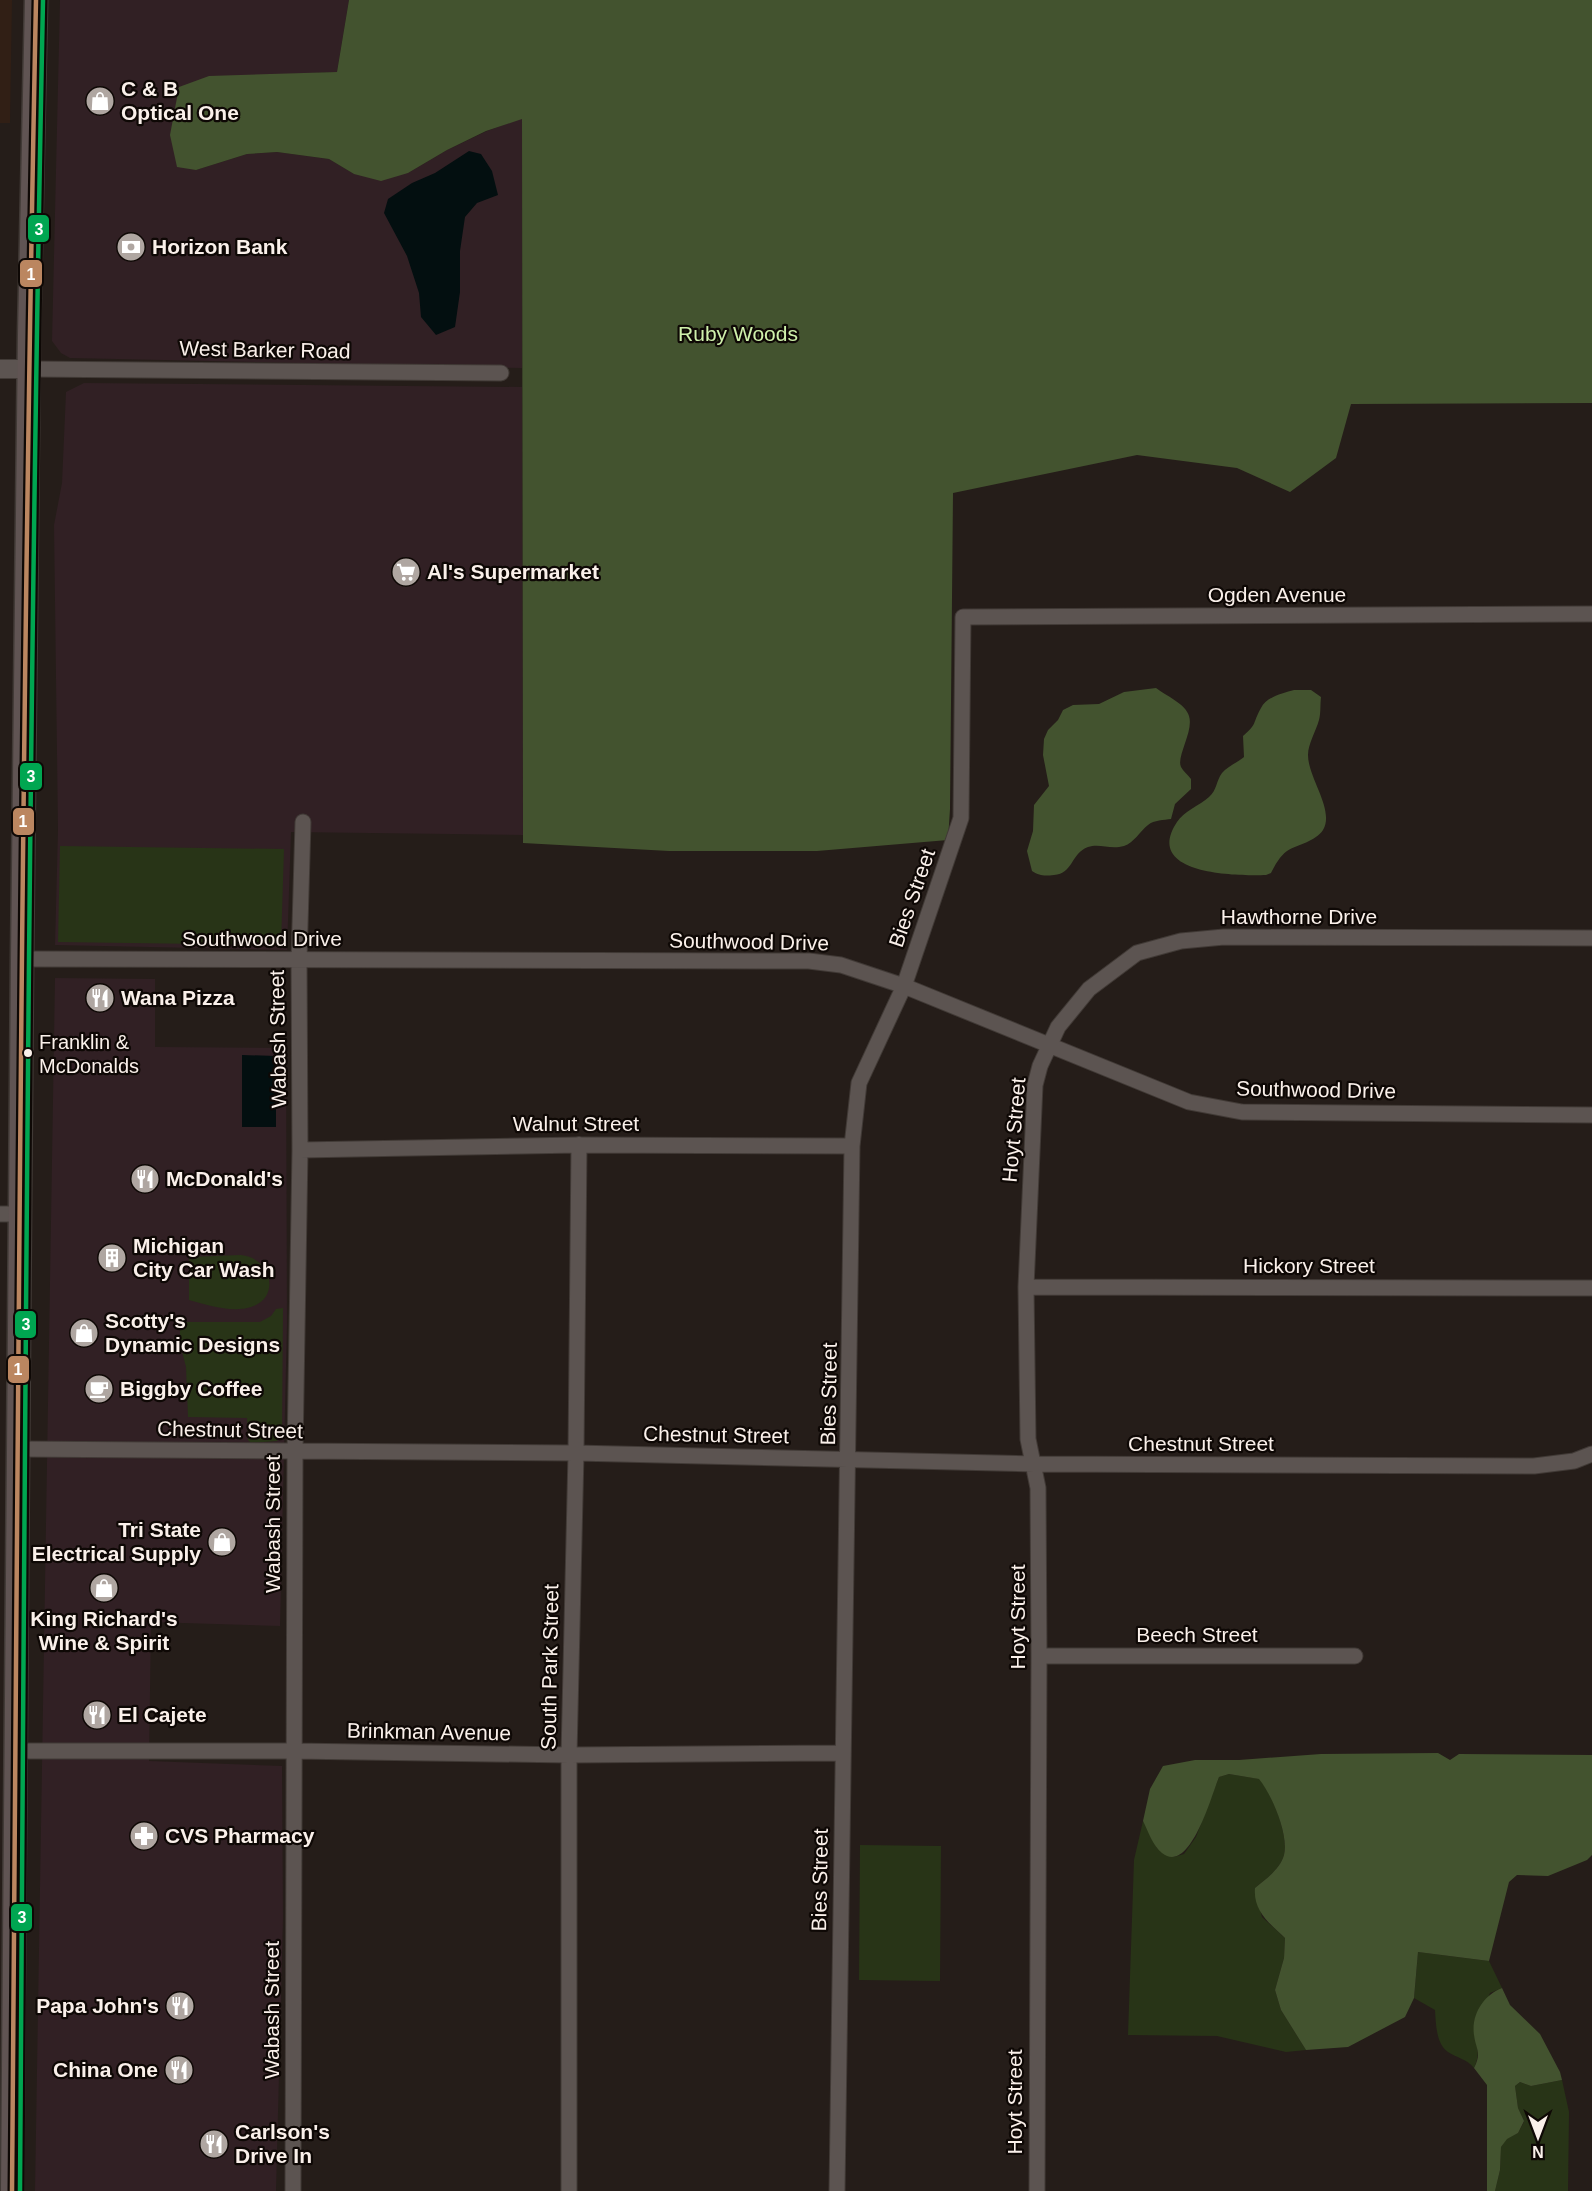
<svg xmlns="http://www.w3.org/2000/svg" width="1592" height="2191" viewBox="0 0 1592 2191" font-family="Arial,sans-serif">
	<rect width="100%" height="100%" fill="#251d19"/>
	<!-- commercial -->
	<path fill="#312024" d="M60 0H349L337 72 291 74 196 170 247 154 277 152 329 159 354 174 408 173 447 150 487 131 522 118V368L70 358 61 353 52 341Z
		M84 383 522 387 523 835 291 832 287 950 55 945 58 830 54 525 62 483 66 392Z
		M55 978 155 979V1047L286 1048 287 1323 280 1626 151 1622 149 1761 282 1766 283 1918 276 2191H35Z"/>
	<!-- built -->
	<path fill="#311f15" d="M0 0H12L10 123H0Z"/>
	<!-- green -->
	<path fill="#283417" d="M60 846 284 849 281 945 58 942Z
		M241 1255C272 1258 281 1298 251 1307 232 1313 207 1305 189 1300V1257Z
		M283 1308 282 1433 277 1441 251 1443 248 1440 247 1418 188 1417 186 1367 180 1344V1322H260L271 1316 276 1309Z
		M1229 1774 1260 1779C1272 1795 1289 1835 1284 1855 1280 1869 1266 1879 1255 1888L1262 1917 1285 1938 1284 1958 1275 1990 1281 2010 1306 2050 1286 2052 1217 2036 1128 2035 1134 1860 1143 1821 1157 1848 1174 1857 1184 1854 1196 1837 1219 1777Z
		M860 1845 941 1846 940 1981 859 1980Z
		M1418 1952 1489 1961 1502 1988 1490 1993 1474 2034C1478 2047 1480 2055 1474 2068 1467 2059 1457 2058 1448 2052 1436 2044 1436 2024 1435 2010L1414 1998Z
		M1562 2080 1569 2112 1568 2191H1495L1500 2170 1501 2147 1506 2139 1518 2133 1524 2122 1518 2108 1515 2086 1520 2082 1531 2086Z"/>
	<!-- forest -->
	<path fill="#43532f" d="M349 0H1592V403L1351 404 1336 458 1290 492 1237 468 1137 455 953 493 950 809 948 840 817 851H669L523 843 522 119 486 131 447 150 408 173 381 181 354 174 329 159 277 152 247 154 196 170 177 167 170 135 179 87 209 76 337 72Z
		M1156 688C1165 695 1186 704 1189 716 1194 731 1176 757 1181 767 1183 771 1188 775 1191 779V789L1175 804 1171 819C1164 820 1154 820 1148 825 1140 831 1134 843 1124 846 1110 850 1100 843 1088 847 1071 853 1073 874 1054 875 1044 876 1040 876 1032 871L1027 851 1033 831 1034 805 1049 786 1043 755 1044 739 1048 730 1058 720 1063 710 1073 705 1099 704 1124 692Z
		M1294 690H1311L1321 697C1320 705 1321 713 1319 720 1316 731 1308 744 1308 755 1308 778 1335 810 1323 830 1315 842 1298 844 1287 851 1280 856 1275 865 1271 873L1266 875C1237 876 1142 875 1177 822 1183 812 1200 805 1209 797 1217 790 1216 781 1222 773 1227 767 1238 762 1244 757L1243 736C1258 723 1252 724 1261 708 1266 697 1283 693 1294 690Z
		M1438 1753 1450 1760 1459 1754 1592 1755V1855L1587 1860 1548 1876 1517 1875 1509 1882 1489 1961 1418 1952 1414 1998 1405 2017 1348 2047 1306 2050 1281 2010 1275 1990 1284 1958 1285 1938C1269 1923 1253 1911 1255 1888 1266 1879 1280 1869 1284 1855 1289 1835 1272 1795 1259 1779L1229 1774 1219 1777C1212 1794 1190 1876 1162 1853 1153 1846 1148 1831 1143 1821L1150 1789 1163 1766 1195 1760H1239L1321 1754Z
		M1502 1988 1510 2005 1540 2034 1560 2072 1562 2080 1531 2086 1520 2082 1515 2086 1518 2108 1524 2121 1518 2133 1507 2139 1501 2147 1500 2170 1495 2191H1487V2085L1474 2068C1482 2052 1476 2050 1474 2035 1471 2014 1484 1995 1502 1988Z"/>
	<!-- water -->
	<path fill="#030f10" d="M469 151 481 154 492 171 498 195 477 203 465 217 460 251V292L455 327 436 335 421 317 419 293 407 256 384 213 388 199 412 183 435 173Z
		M242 1055 276 1056V1127H242Z"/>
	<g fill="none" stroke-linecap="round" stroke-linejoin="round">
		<!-- minor casing -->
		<g stroke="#413a36" stroke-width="17">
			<path id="minor" d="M29 369 501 373
				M22 959 809 961 841 965 904 986 1189 1102 1242 1112 1592 1115
				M300 1150 579 1145 852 1146
				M0 1214H20
				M1026 1287 1592 1288
				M18 1449 576 1453 1034 1464 1534 1466 1574 1461 1592 1454
				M1039 1656H1355
				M15 1751H294L569 1755 842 1753
				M293 2191 295 1452 300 1150 299 960 303 822
				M569 2191V1755L576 1453 579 1145
				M837 2191 852 1146 859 1083 904 986 961 818 963 617 1592 614
				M1037 2191 1039 1656 1038 1488 1028 1439 1026 1287 1035 1085 1040 1066 1058 1027 1089 989 1137 953 1181 941 1224 937 1592 938"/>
		</g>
		<!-- tertiary casing -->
		<g stroke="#413a36" stroke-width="20">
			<path id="tertiary" d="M0 369H29"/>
		</g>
		<!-- primary casing -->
		<g stroke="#413a36" stroke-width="25">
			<path id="primary" d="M12 2191 22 959 29 334 36 0"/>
		</g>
		<!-- minor -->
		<use href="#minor" stroke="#5c5451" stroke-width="15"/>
		<!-- tertiary -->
		<use href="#tertiary" stroke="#5c5451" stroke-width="18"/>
		<!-- primary -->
		<use href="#primary" stroke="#605453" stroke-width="22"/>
		<!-- bus-1 casing -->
		<g stroke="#0e0805" stroke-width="9">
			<path id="bus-1" d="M12 2191C18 1461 21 730 36 0"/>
		</g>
		<!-- bus-2 casing -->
		<g stroke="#0e0805" stroke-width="9">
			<path id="bus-2" d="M20 2191C25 1461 28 730 43 0"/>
		</g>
		<!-- bus-1 -->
		<use href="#bus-1" stroke="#bb8660" stroke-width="4.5"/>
		<!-- bus-2 -->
		<use href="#bus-2" stroke="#00a651" stroke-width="4.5"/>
	</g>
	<!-- icons -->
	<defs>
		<g id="shop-disc" transform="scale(1.5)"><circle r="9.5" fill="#afa6a1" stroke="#0e0805"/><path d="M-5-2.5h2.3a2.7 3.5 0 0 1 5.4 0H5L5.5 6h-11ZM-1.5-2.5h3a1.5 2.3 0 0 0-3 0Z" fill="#fff"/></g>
		<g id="bank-disc" transform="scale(1.5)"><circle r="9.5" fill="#afa6a1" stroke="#0e0805"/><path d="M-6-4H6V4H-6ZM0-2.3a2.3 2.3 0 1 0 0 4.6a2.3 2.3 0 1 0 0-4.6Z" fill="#fff"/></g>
		<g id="supermarket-disc" transform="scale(1.5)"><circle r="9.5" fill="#afa6a1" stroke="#0e0805"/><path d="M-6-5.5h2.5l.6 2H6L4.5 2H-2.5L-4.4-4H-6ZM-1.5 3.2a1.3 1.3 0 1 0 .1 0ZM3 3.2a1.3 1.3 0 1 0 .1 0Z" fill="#fff"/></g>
		<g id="restaurant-disc" transform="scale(1.5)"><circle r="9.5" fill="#afa6a1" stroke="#0e0805"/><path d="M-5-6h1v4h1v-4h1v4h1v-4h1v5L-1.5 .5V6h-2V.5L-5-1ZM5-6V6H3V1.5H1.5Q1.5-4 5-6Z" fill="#fff"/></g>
		<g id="building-disc" transform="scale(1.5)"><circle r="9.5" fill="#afa6a1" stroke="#0e0805"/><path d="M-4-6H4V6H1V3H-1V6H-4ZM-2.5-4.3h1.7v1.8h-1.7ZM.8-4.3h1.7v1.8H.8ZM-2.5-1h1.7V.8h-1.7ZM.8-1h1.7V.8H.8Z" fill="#fff"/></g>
		<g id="cafe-disc" transform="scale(1.5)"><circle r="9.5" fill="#afa6a1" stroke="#0e0805"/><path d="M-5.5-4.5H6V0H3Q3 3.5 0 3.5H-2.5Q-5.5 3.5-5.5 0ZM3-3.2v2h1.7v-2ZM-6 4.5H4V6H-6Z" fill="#fff"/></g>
		<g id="pharmacy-disc" transform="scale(1.5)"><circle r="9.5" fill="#afa6a1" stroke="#0e0805"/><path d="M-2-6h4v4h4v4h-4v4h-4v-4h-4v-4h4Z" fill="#fff"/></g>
	</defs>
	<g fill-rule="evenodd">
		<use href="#shop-disc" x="100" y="101"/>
		<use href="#bank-disc" x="131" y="247"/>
		<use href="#supermarket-disc" x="406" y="572"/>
		<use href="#restaurant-disc" x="100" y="998"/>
		<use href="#restaurant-disc" x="145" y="1179"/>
		<use href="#building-disc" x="112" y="1258"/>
		<use href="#shop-disc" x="84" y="1333"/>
		<use href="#cafe-disc" x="99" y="1389"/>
		<use href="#shop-disc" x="222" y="1542"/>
		<use href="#shop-disc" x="104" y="1588"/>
		<use href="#restaurant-disc" x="97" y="1715"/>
		<use href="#pharmacy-disc" x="144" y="1836"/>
		<use href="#restaurant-disc" x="180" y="2006"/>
		<use href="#restaurant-disc" x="179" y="2070"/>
		<use href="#restaurant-disc" x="214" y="2144"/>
	</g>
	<!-- markers -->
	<circle fill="#faf0ea" stroke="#0e0805" stroke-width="2" cx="28" cy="1053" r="5"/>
	<g text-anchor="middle" stroke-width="4.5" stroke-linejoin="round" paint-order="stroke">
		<!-- bus labels -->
		<g font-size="20" fill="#faf0ea" stroke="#0e0805" text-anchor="start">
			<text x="39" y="1049">Franklin &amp;<tspan x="39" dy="24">McDonalds</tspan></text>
		</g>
		<!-- poi labels -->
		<g font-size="21" font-weight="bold" fill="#faf0ea" stroke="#0e0805" text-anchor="start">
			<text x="121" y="96">C &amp; B<tspan x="121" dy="24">Optical One</tspan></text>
			<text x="152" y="254">Horizon Bank</text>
			<text x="427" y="579">Al's Supermarket</text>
			<text x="121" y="1005">Wana Pizza</text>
			<text x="166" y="1186">McDonald's</text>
			<text x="133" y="1253">Michigan<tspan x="133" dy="24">City Car Wash</tspan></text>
			<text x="105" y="1328">Scotty's<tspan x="105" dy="24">Dynamic Designs</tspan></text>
			<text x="120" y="1396">Biggby Coffee</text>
			<text x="201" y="1537" text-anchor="end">Tri State<tspan x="201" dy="24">Electrical Supply</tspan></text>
			<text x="104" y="1626" text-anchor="middle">King Richard's<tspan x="104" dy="24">Wine &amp; Spirit</tspan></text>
			<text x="118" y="1722">El Cajete</text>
			<text x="165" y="1843">CVS Pharmacy</text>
			<text x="159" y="2013" text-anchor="end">Papa John's</text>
			<text x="158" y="2077" text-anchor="end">China One</text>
			<text x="235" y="2139">Carlson's<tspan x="235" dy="24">Drive In</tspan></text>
		</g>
		<!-- park labels -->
		<g font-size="21" fill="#cff1ab" stroke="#0e0805">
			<text x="738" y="341">Ruby Woods</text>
		</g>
		<!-- street labels -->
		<g font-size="21" fill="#faf0ea" stroke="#0e0805">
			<text transform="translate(265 350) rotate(1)" y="7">West Barker Road</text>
			<text x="1277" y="602">Ogden Avenue</text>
			<text transform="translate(912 898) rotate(-71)" y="7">Bies Street</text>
			<text x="1299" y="924">Hawthorne Drive</text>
			<text x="262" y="946">Southwood Drive</text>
			<text transform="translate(749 942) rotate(1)" y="7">Southwood Drive</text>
			<text transform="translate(278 1039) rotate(-91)" y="7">Wabash Street</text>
			<text transform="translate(1316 1090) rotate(1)" y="7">Southwood Drive</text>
			<text x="576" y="1131">Walnut Street</text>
			<text transform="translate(1014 1130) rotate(-85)" y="7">Hoyt Street</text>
			<text x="1309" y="1273">Hickory Street</text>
			<text transform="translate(829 1394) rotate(-89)" y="7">Bies Street</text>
			<text transform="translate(230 1430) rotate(1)" y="7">Chestnut Street</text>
			<text transform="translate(716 1435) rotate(1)" y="7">Chestnut Street</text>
			<text x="1201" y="1451">Chestnut Street</text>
			<text transform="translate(273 1524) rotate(-90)" y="7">Wabash Street</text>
			<text transform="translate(1018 1617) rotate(-90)" y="7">Hoyt Street</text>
			<text x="1197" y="1642">Beech Street</text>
			<text transform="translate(550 1667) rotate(-89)" y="7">South Park Street</text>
			<text transform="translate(429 1732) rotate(1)" y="7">Brinkman Avenue</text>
			<text transform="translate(820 1880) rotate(-89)" y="7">Bies Street</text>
			<text transform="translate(272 2010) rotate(-90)" y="7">Wabash Street</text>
			<text transform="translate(1015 2102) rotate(-90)" y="7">Hoyt Street</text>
		</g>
	</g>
	<g stroke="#0e0805" stroke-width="2">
		<rect x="27" y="214" width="23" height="29" rx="6" fill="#00a651"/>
		<rect x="19" y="259" width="24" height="29" rx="6" fill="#bb8660"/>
		<rect x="19" y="762" width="24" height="29" rx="6" fill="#00a651"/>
		<rect x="12" y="807" width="23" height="29" rx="6" fill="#bb8660"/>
		<rect x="14" y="1310" width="23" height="29" rx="6" fill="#00a651"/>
		<rect x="7" y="1355" width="23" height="29" rx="6" fill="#bb8660"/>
		<rect x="10" y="1903" width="23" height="29" rx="6" fill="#00a651"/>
	</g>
	<g font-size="16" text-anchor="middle" font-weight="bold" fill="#fff">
		<text x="39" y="235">3</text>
		<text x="31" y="280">1</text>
		<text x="31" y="782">3</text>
		<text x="23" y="827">1</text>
		<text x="26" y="1330">3</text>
		<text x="18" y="1375">1</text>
		<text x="22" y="1923">3</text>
	</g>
	<!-- north arrow -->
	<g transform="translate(1538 2137) rotate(180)" stroke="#0e0805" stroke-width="4.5" paint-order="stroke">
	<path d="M0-4.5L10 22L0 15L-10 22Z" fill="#faf0ea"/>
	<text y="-9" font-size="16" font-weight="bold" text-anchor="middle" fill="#faf0ea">N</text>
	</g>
</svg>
